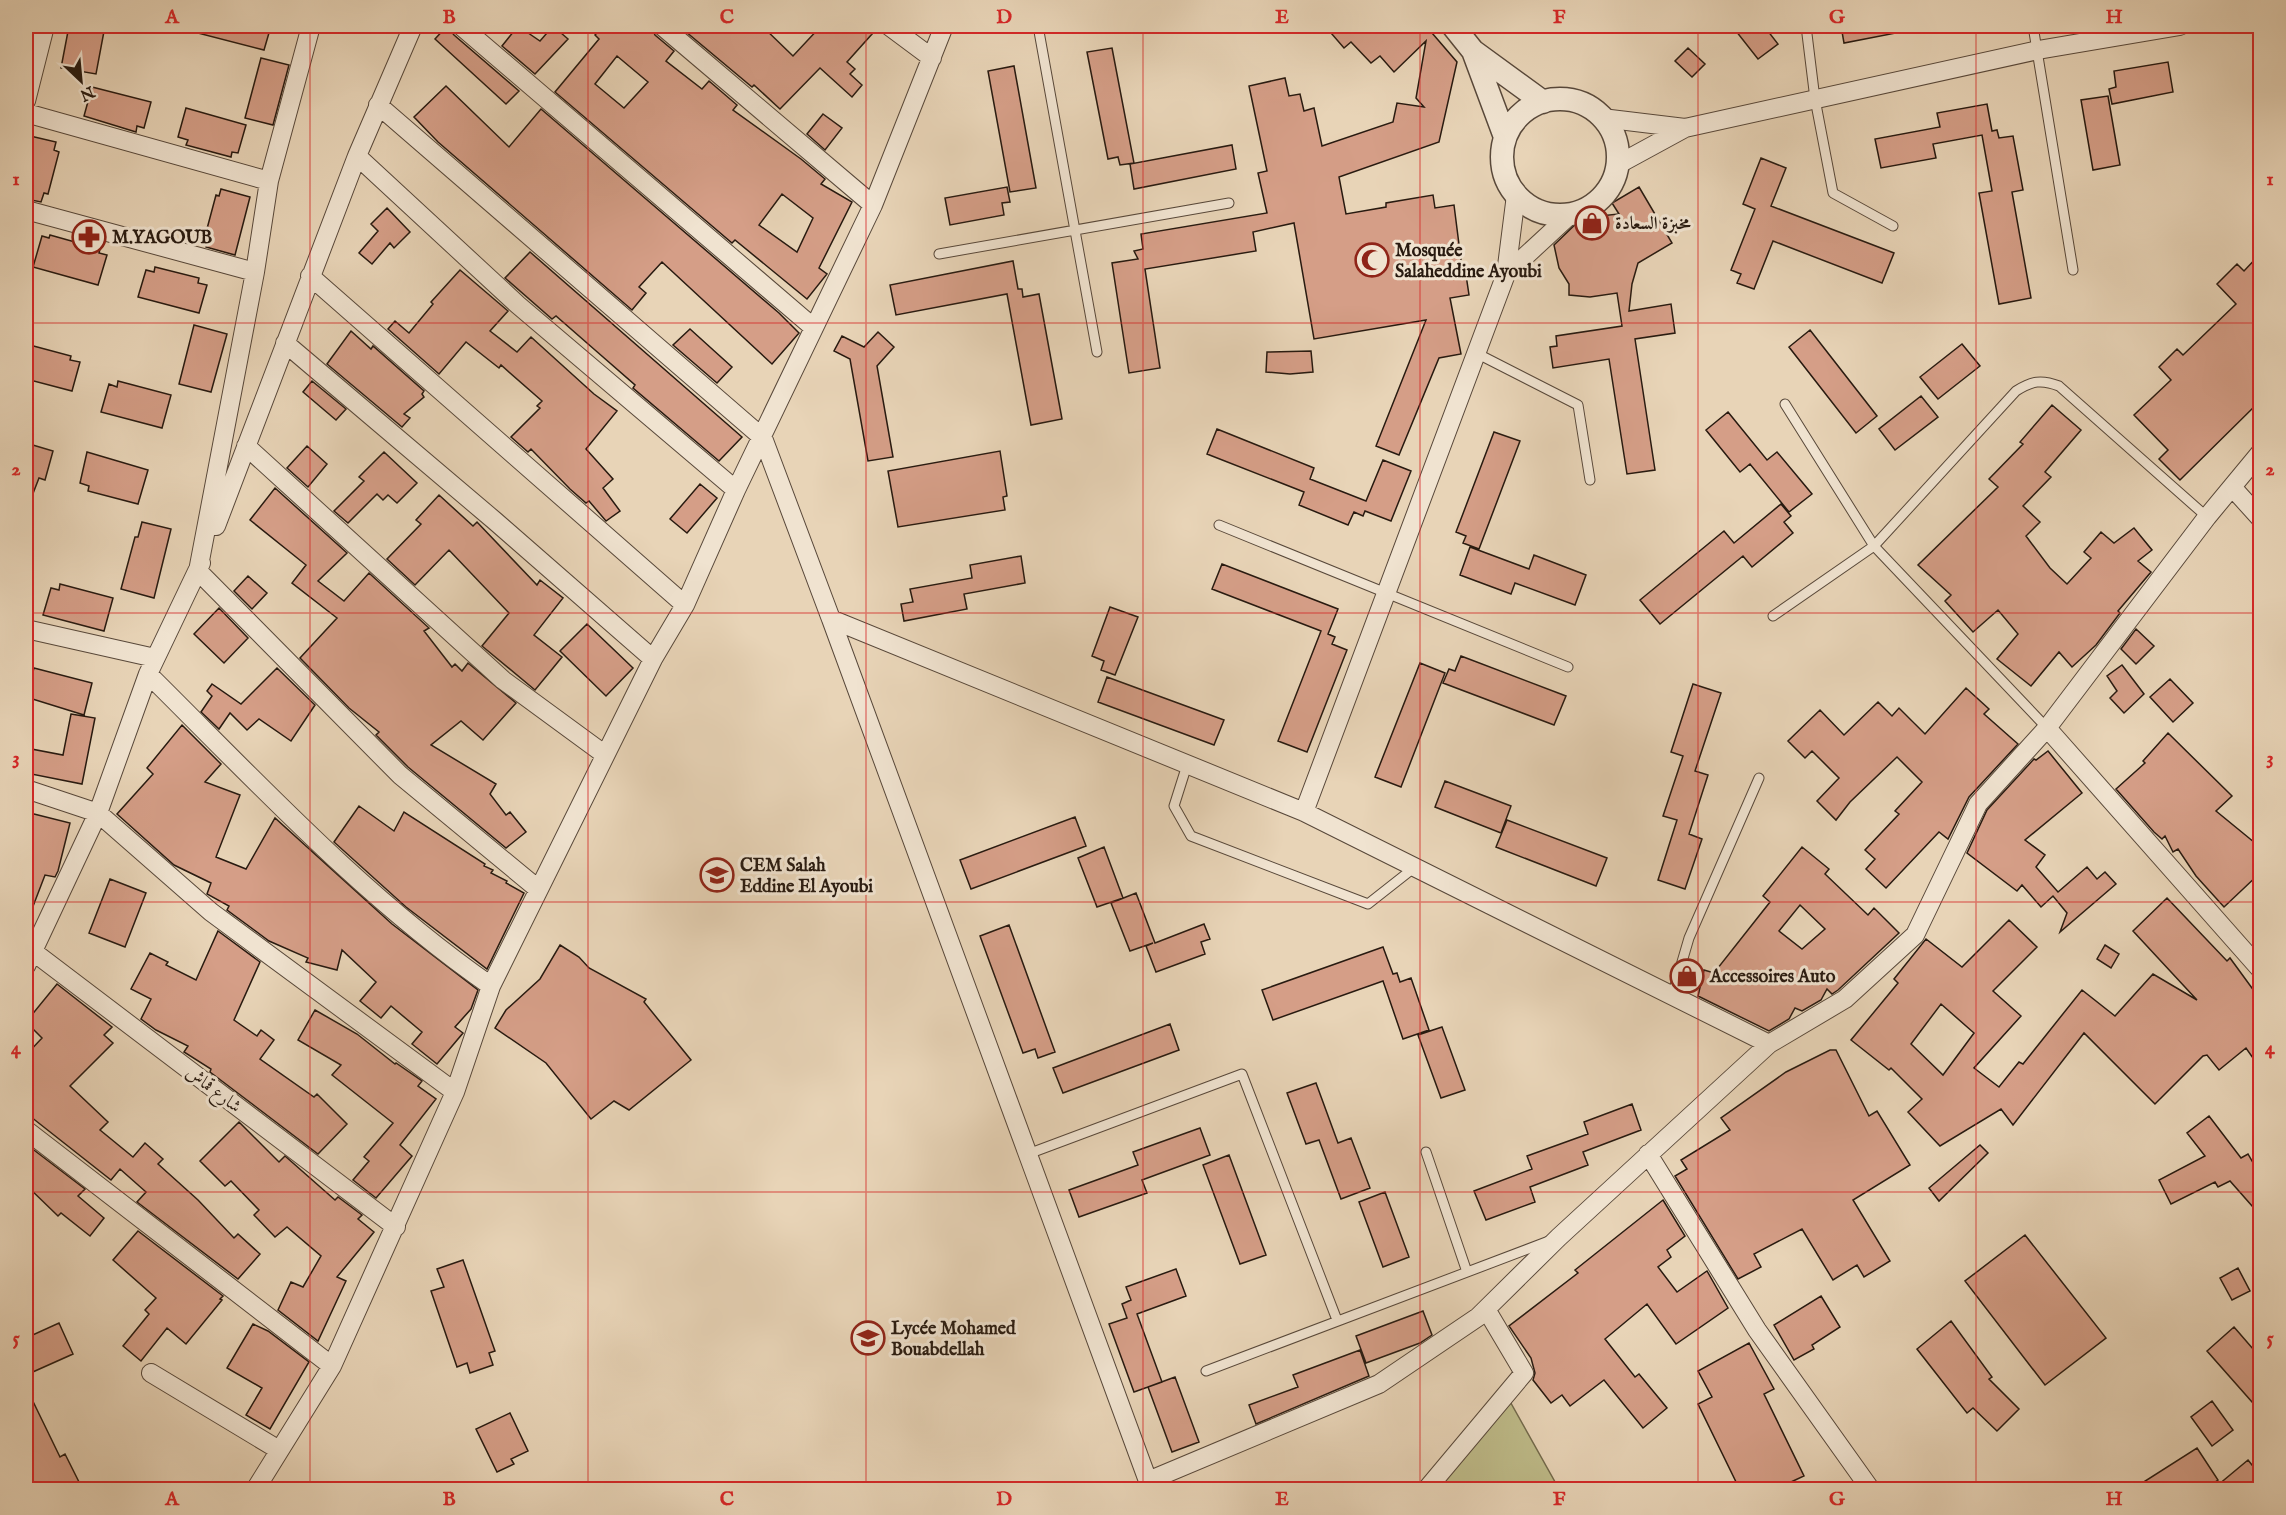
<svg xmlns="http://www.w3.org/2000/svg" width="2286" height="1515" viewBox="0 0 2286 1515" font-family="'IM FELL English',Amiri,serif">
	<rect width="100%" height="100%" fill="#e8d4b7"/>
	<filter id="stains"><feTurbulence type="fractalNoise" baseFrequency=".00333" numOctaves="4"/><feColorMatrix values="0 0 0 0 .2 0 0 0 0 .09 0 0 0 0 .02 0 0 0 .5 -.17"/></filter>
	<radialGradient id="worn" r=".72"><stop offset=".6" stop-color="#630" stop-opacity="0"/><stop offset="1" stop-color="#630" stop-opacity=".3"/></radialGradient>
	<!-- green -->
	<path fill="#bebb89" stroke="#736a4c" stroke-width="1.5" d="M1503 1389 1559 1489 1419 1490Z"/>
	<!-- building -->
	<path fill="#d59e87" stroke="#281a10" stroke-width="1.5" fill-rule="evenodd" d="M69 26H105L96 74 61 68Z
		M191 26H271L264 50 190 31Z
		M447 26 454 35 519 91 506 104 435 39Z
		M518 26 540 41 553 26 568 39 535 74 502 46Z
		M603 26H651L655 35 674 51 666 61 702 89 709 81 737 105 733 110 801 159 825 179 821 184 852 202 819 268 827 274 807 299 735 240 732 243 555 92 599 39 595 35ZM617 56 648 82 624 108 595 84ZM782 194 813 218 797 252 759 225Z
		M679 26H762L793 56 821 26H862L872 34 847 62 855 69 850 74 862 85 852 97 820 68 780 109 754 85 752 87Z
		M1325 26H1426L1457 62 1439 142 1339 177 1346 214 1386 207V203L1433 195 1435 208 1454 205 1463 276 1466 275 1469 295 1450 298 1461 354 1439 358 1399 455 1376 446 1426 320 1314 339 1294 223 1253 232 1256 251 1145 269 1160 368 1129 373 1112 263 1138 259 1134 251 1143 249 1141 234 1267 213 1258 173 1267 171 1249 86 1285 78 1289 96 1300 94 1304 111 1314 108 1322 146 1393 122 1397 103 1424 107 1416 98 1426 41 1394 72 1380 56 1371 63 1351 42 1344 48Z
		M1732 26H1764L1778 44 1758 59Z
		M1841 26H1895L1896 33 1844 43Z
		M1112 48 1134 163 1120 165 1118 157 1108 159 1087 52Z
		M1688 48 1705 64 1692 77 1675 61Z
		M261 58 289 65 273 125 245 118Z
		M2168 62 2173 92 2112 104 2109 89 2116 87 2114 71Z
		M1014 66 1036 188 1010 192 988 71Z
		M446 86 509 147 541 109 779 313 799 333 772 364 662 262 639 287 646 293 632 310 438 142 414 117Z
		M92 87 151 102 144 128 137 126 136 132 84 116Z
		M2108 96 2120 165 2093 170 2081 100Z
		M1987 104 1992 131 1997 130 1999 138 2013 136 2023 190 2012 192 2031 298 1999 304 1979 193 1992 191 1982 135 1933 144 1936 158 1881 168 1875 139 1940 127 1937 113Z
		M186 108 246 125 238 153 232 152 231 157 186 145 188 140 178 137Z
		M823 114 842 128 825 150 807 134Z
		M26 135 56 142 54 150 59 152 48 194 44 193 41 202 26 199Z
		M1232 145 1236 169 1134 189 1130 164Z
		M1761 158 1786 168 1771 206 1894 253 1882 283 1773 241 1754 289 1737 283 1741 274 1731 270 1755 209 1743 204Z
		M1007 187 1010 202 1002 203 1004 215 950 225 945 198Z
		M1639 187 1672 243 1638 263 1632 284 1629 311 1671 304 1675 333 1635 339 1655 470 1627 474 1609 359 1553 368 1550 347 1557 346 1556 336 1622 326 1617 293 1590 297 1569 295V284L1559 268 1554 245 1582 218 1619 214 1612 203Z
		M221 189 250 197 235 255 206 247 207 240H204L216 195 219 196Z
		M387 208 410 232 394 248 390 243 372 264 359 253 378 231 371 224Z
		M50 235 100 249 99 253 107 255 98 285 33 267 42 236 49 238Z
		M530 252 742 437 719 461 633 388 635 385 595 350 556 316 552 319 505 278Z
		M2260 254V401L2180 480 2159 459 2168 450 2134 415 2171 380 2159 367 2177 349 2183 355 2236 304 2217 284 2237 264 2244 271Z
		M1013 261 1018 289H1022L1023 297 1039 294 1062 419 1031 425 1007 294 896 315 890 285Z
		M155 267 199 278 198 283 207 285 199 313 138 297 146 270 154 272Z
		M460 270 508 311 490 331 517 352 531 337 594 394 617 411 586 449 613 479 603 488 620 511 606 521 589 501 586 503 570 489 531 449 528 452 511 437 540 408 537 406 542 401 501 365 499 368 466 342 439 374 388 329 395 321 409 333 433 304 431 302Z
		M194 325 227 334 211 392 179 384Z
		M690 329 732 367 717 383 673 345Z
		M1810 330 1877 416 1856 433 1789 347Z
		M351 331 371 349 373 346 424 391 422 394 424 397 404 414 410 418 402 427 327 364Z
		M878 332 894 347 877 366 893 457 868 461 850 359 834 351 842 336 864 347Z
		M26 344 71 356 70 360 80 362 72 391 26 379Z
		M1962 344 1980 366 1938 399 1920 377Z
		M1311 351 1313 372 1290 374 1266 372 1267 352Z
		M118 381 171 395 162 428 101 412 109 384 117 387Z
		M312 381 346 409 336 420 303 392Z
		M1921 396 1938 417 1895 450 1879 429Z
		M2052 405 2081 430 2045 472 2051 477 2023 506 2040 522 2026 536 2050 568 2067 584 2091 558 2084 552 2101 532 2114 543 2134 528 2152 550 2138 561 2151 572 2118 611 2120 613 2096 645 2072 667 2059 652 2031 686 1997 659 2018 634 1998 610 1973 632 1945 601 1951 595 1918 565 1998 487 1989 479 2023 444 2020 442Z
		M1728 412 1767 460 1777 452 1812 494 1789 512 1750 464 1740 472 1706 430Z
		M1217 429 1314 468 1310 479 1366 501 1383 460 1411 471 1391 521 1365 511 1363 516 1354 512 1348 525 1299 505 1304 492 1207 454Z
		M1494 432 1520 441 1479 549 1463 543 1466 536 1456 532Z
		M26 443 53 451 45 480 39 478 27 509Z
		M307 446 327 464 308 487 287 468Z
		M1000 451 1007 496 1003 497 1005 510 898 527 888 471Z
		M87 452 148 470 138 504 88 491 89 486 80 483Z
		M384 452 417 483 397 503 388 495 383 500 377 494 348 523 334 511 364 481 359 477Z
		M700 484 717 498 687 533 670 519Z
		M275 488 347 553 318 581 344 601 369 573 429 628 424 631 452 667 455 664 462 671 468 663 516 703 483 740 461 721 431 745 496 784 490 794 506 815 510 812 526 832 506 848 408 767 376 735 379 732 349 708 300 658 337 618 292 583 306 565 250 520Z
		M439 495 473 526 477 522 537 585 540 580 563 598 534 635 562 657 535 690 482 646 509 613 449 550 415 585 387 559 421 524 416 520Z
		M1781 504 1791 516 1784 522 1793 533 1752 567 1743 556 1660 624 1640 600 1724 531 1734 543Z
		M142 522 171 529 154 598 121 589 135 537H138Z
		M1470 547 1529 569 1534 555 1586 575 1575 605 1515 583 1511 594 1460 575Z
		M1021 556 1025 583 964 594 967 609 904 621 901 604 913 602 910 589 972 578 970 565Z
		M1222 564 1338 609 1328 634 1335 637 1332 644 1347 650 1307 752 1278 741 1321 631 1212 589Z
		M248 576 267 593 252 609 234 591Z
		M60 584 113 598 104 631 43 615 51 588 59 590Z
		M1110 607 1138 617 1115 675 1101 670 1104 661 1092 656Z
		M219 608 248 638 224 663 194 634Z
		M587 624 633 668 606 696 560 651Z
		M2136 629 2154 646 2136 664 2121 649Z
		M1461 656 1566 696 1554 725 1443 683 1449 669 1455 671Z
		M1420 663 1445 673 1401 787 1375 777Z
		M2122 665 2144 694 2124 713 2110 698 2117 691 2107 676Z
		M34 668 92 683 84 715 26 697Z
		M277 668 315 705 291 741 259 719 247 730 230 713 219 729 201 712 212 696 207 691 212 684 241 704Z
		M1107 677 1224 720 1214 745 1098 702Z
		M2170 679 2193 703 2173 722 2150 697Z
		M1693 684 1721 693 1695 771 1708 775 1689 834 1702 839 1685 889 1658 880 1677 820 1663 816 1683 756 1671 752Z
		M1966 688 1989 709 1984 714 2018 744 1969 797 1948 839 1939 832 1886 888 1866 869 1875 859 1865 850 1899 814 1895 811 1922 782 1897 757 1850 802 1836 820 1817 801 1839 778 1812 751 1805 758 1788 741 1820 710 1844 735 1878 702 1892 716 1899 708 1925 734Z
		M71 714 95 718 82 784 26 773V748L63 755Z
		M182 725 221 764 205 782 240 795 216 857 246 869 275 818 392 924 478 990 471 1009 455 1027 463 1033 437 1064 412 1044 422 1032 391 1006 381 1018 360 1001 376 982 342 950 337 970 306 962 308 958 269 941 227 910 229 906 207 894 211 883 174 865 117 814 153 774 147 768Z
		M2168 733 2232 796 2216 811 2260 847V873L2224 907 2196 876 2178 849 2173 852 2165 836 2162 839 2154 832 2116 789 2145 763 2143 761Z
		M2048 751 2082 793 2025 840 2045 855 2036 867 2058 892 2087 867 2097 879 2105 872 2116 884 2060 932 2067 913 2053 896 2041 907 2022 885 2017 891 1967 853 1987 810 2034 759 2036 760Z
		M1445 781 1511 806 1501 833 1435 807Z
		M359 806 394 831 404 812 485 864 484 866 493 870 491 873 507 881 506 883 524 893 487 969 406 907 334 842Z
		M26 812 70 823 58 871 55 877 45 875 27 922Z
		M1075 817 1086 846 971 889 960 860Z
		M1507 820 1607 858 1596 886 1496 847Z
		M1104 847 1123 898 1097 907 1078 858Z
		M1802 847 1829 869 1825 874 1868 915 1874 908 1899 933 1838 990 1832 994 1827 989 1821 1000 1802 1011 1795 1008 1789 1019 1769 1031 1698 996 1704 970 1714 973 1770 902 1763 896ZM1800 905 1825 929 1802 949 1779 931Z
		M110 879 146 893 125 947 89 933Z
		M1136 893 1155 943 1204 924 1210 939 1201 942 1205 954 1156 972 1146 946 1153 943 1130 951 1111 903Z
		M2167 898 2227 961 2230 958 2260 999V1068L2246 1048 2219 1070 2207 1055 2203 1056 2155 1104 2084 1033 2013 1125 2001 1109 1940 1146 1908 1112 1922 1099 1891 1068 1889 1070 1851 1040 1898 983 1894 979 1926 939 1962 967 2009 920 2037 947 1993 991 2021 1016 1974 1068 1999 1087 2019 1062 2023 1064 2082 990 2115 1016 2153 974 2197 1000 2133 931ZM1941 1004 1974 1033 1943 1075 1911 1044Z
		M1009 925 1055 1052 1038 1058 1035 1049 1023 1053 980 936Z
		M218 931 260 962 234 1020 257 1036 261 1030 274 1040 260 1059 314 1097 317 1094 347 1124 318 1154 210 1072 211 1069 184 1052 188 1046 156 1030 141 1019 151 999 131 989 150 953 168 962 166 965 196 980Z
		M560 945 579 957 589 968 646 999 644 1002 691 1060 629 1110 614 1101 591 1119 546 1063 495 1028 506 1010 540 979Z
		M2105 945 2119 954 2111 968 2097 959Z
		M1383 947 1393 974 1397 973 1400 982 1411 978 1429 1030 1403 1039 1383 981 1273 1020 1262 990Z
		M57 984 112 1027 104 1035 113 1043 70 1086 108 1122 100 1130 133 1157 145 1143 163 1159 158 1164 198 1200 234 1238 238 1234 260 1254 238 1279 137 1202 146 1192 120 1169 111 1180 26 1113V1055L42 1038 26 1022Z
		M315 1010 357 1034 395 1064 396 1063 422 1081 418 1086 436 1099 400 1145 412 1156 376 1198 353 1180 369 1161 364 1157 393 1123 332 1075 341 1065 298 1040Z
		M1170 1024 1179 1050 1063 1093 1053 1068Z
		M1442 1027 1465 1090 1441 1098 1418 1035Z
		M1830 1050H1836L1869 1116 1877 1111 1910 1165 1853 1200 1890 1261 1864 1277 1857 1265 1833 1280 1802 1229 1754 1254 1761 1267 1738 1279 1675 1176 1687 1169 1681 1160 1730 1130 1721 1118 1786 1072Z
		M1316 1083 1338 1143 1351 1138 1370 1188 1341 1199 1319 1140 1306 1144 1287 1093Z
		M1632 1104 1641 1130 1583 1152 1588 1165 1530 1187 1535 1202 1486 1220 1474 1191 1532 1169 1527 1156 1588 1134 1584 1122Z
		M2209 1116 2241 1158 2248 1154 2260 1175V1215L2230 1181 2218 1187 2215 1182 2171 1204 2159 1180 2205 1156 2187 1133Z
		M239 1122 279 1162 285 1156 335 1200 338 1197 362 1215 358 1219 374 1232 337 1277 346 1281 318 1341 278 1310 291 1282 303 1287 321 1256 287 1227 275 1237 254 1215 259 1210 231 1181 225 1186 200 1161Z
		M1200 1128 1210 1155 1142 1180 1147 1193 1079 1217 1069 1190 1138 1165 1133 1152Z
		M26 1144 85 1189 78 1196 104 1218 90 1236 61 1213 58 1216 26 1185Z
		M1980 1145 1988 1153 1939 1201 1929 1188Z
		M1229 1155 1266 1255 1240 1264 1203 1165Z
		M1385 1192 1409 1257 1383 1267 1359 1202Z
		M1663 1200 1685 1236 1667 1250 1671 1257 1658 1267 1677 1292 1707 1271 1728 1308 1676 1344 1647 1304 1605 1339 1635 1377 1639 1374 1667 1408 1643 1428 1604 1380 1570 1406 1562 1395 1551 1403 1533 1380 1535 1373 1531 1358 1509 1326 1578 1273 1575 1270Z
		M138 1231 223 1296 220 1299 222 1300 186 1344 167 1328 141 1361 123 1346 149 1314 145 1310 156 1298 113 1260Z
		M2025 1235 2106 1338 2045 1385 1965 1281Z
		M463 1260 495 1351 489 1353 493 1365 470 1373 467 1363 457 1367 431 1291 444 1287 437 1269Z
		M2238 1268 2250 1291 2232 1300 2220 1278Z
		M1176 1269 1186 1296 1137 1314 1162 1382 1134 1392 1109 1324 1127 1318 1122 1304 1131 1300 1126 1287Z
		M1821 1296 1840 1327 1812 1345 1814 1349 1794 1360 1774 1325Z
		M1423 1311 1432 1335 1420 1343 1366 1363 1356 1336Z
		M1951 1321 1992 1377 1989 1379 2019 1409 1997 1431 1973 1408 1967 1413 1917 1349Z
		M59 1323 73 1354 26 1375V1338Z
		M253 1324 268 1331 309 1362 270 1429 246 1415 262 1388 227 1368Z
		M2234 1327 2260 1357V1411L2207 1351Z
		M1749 1343 1774 1389 1764 1394 1804 1476 1791 1482 1794 1490H1740L1698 1404 1712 1397 1698 1371Z
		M1360 1350 1369 1376 1256 1424 1249 1405 1298 1387 1293 1375Z
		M1175 1377 1199 1442 1172 1452 1148 1387Z
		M26 1387 60 1457 65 1454 83 1490H35L26 1471Z
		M2212 1401 2233 1430 2212 1446 2191 1417Z
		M510 1413 528 1451 511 1459 514 1464 497 1472 476 1429Z
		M2197 1448 2218 1480 2203 1490H2131Z
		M2248 1460 2260 1475V1490H2212Z"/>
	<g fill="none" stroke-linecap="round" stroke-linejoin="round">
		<!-- service casing -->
		<g stroke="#58483a" stroke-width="11">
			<path id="service" d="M1038 26 1097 352
				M1806 26 1815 99 1833 193 1893 226
				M2033 26 2073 270
				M939 254 1229 203
				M1476 353 1578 405 1590 480
				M1785 404 1874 546 2047 728
				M1219 525 1568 667
				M1773 616 1874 546 2016 391C2032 381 2041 379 2059 386L2207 517
				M1187 765 1174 806 1191 836 1368 904 1415 867
				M1672 996 1689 938 1759 778
				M1426 1152 1467 1272
				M1028 1154 1242 1074 1337 1320
				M1206 1371 1549 1241"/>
		</g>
		<!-- minor casing -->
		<g stroke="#58483a" stroke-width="20">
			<path id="minor" d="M311 26 269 181 255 272 198 571 400 775 538 889
				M461 26 814 328
				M662 26 873 205
				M889 26 932 58
				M26 101 45 26
				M378 105 763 438 831 619 1304 812 1769 1044 1845 999 1915 935 1978 804 2047 728 2207 517 2260 453
				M26 113 269 181
				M1602 118 1685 128
				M357 156 518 305 736 490
				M1617 165 1685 128 2038 50 2180 26
				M26 210 255 272
				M1506 274 1571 214
				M310 276 685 605
				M285 343 495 521 653 659
				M246 446 503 680 604 754
				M2232 487 2260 518
				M216 526 357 156 413 26
				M831 619 1148 1481 1379 1384 1478 1317 1559 1237 1769 1044
				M26 629 155 658
				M148 674C257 782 364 898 491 986
				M2047 728 2260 969
				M26 789 98 813 211 912 455 1092
				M1304 812 1506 274 1516 195
				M31 950 396 1227
				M26 966 98 813 148 674 201 563
				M26 1130 332 1366
				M1648 1154 1757 1330 1871 1490
				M151 1373 279 1450
				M255 1490 332 1366 455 1092 491 986 653 659 685 605 736 490 873 205 944 26
				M1426 1490 1524 1373 1486 1309"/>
		</g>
		<!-- tertiary casing -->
		<g stroke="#58483a" stroke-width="25">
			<path id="tertiary" d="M1453 26 1473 51 1543 102
				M1473 51 1505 137
				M1502 157a58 58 0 1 1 116 0a58 58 0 1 1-116 0Z"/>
		</g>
		<!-- service -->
		<use href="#service" stroke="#f0e3d0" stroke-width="9"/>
		<!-- minor -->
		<use href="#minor" stroke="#f0e3d0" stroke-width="18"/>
		<!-- tertiary -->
		<use href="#tertiary" stroke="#f0e3d0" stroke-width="22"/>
	</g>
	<!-- grid -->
	<path fill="none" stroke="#d62828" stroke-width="1.5" stroke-opacity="0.55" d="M310 26V1490M588 26V1490M866 26V1490M1143 26V1490M1420 26V1490M1698 26V1490M1976 26V1490M26 323H2260M26 613H2260M26 902H2260M26 1192H2260"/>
	<!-- icons -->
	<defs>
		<g id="shop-ring" transform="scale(1.725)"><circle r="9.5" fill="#f0e3d0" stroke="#8f2418" stroke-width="1.5"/><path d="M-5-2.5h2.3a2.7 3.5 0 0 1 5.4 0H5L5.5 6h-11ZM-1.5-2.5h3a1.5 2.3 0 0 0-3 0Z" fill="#8f2418"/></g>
		<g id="pharmacy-ring" transform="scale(1.725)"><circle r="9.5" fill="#f0e3d0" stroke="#8f2418" stroke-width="1.5"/><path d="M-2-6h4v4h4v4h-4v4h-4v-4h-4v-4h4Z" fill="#8f2418"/></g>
		<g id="mosque-ring" transform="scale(1.725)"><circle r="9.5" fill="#f0e3d0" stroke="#8f2418" stroke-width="1.5"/><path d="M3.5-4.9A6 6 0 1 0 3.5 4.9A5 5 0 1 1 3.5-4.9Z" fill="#8f2418"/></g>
		<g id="school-ring" transform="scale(1.725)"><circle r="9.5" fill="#f0e3d0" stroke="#8f2418" stroke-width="1.5"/><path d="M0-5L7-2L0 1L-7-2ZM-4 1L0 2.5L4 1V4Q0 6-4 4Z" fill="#8f2418"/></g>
	</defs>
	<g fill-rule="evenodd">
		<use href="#shop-ring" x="1592" y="223"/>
		<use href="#pharmacy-ring" x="89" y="237"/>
		<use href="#mosque-ring" x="1372" y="260"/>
		<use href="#school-ring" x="717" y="875"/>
		<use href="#shop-ring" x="1687" y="976"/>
		<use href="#school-ring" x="868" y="1338"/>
	</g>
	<g text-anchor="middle" stroke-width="6" stroke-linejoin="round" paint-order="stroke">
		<!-- poi labels -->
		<g font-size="18" font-weight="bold" fill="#281a10" stroke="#f0e3d0" text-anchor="start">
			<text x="1615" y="229">مخبزة السعادة</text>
			<text x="112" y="243">M.YAGOUB</text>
			<text x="1395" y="256">Mosquée<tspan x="1395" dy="21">Salaheddine Ayoubi</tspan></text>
			<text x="740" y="871">CEM Salah<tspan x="740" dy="21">Eddine El Ayoubi</tspan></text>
			<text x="1710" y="982">Accessoires Auto</text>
			<text x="891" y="1334">Lycée Mohamed<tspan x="891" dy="21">Bouabdellah</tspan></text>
		</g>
		<!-- street labels -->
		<g font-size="18" fill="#281a10" stroke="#f0e3d0">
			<text transform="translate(214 1089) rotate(37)" y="6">شارع قماش</text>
		</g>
	</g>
	<!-- margin -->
	<rect width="2286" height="1515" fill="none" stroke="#e8d4b7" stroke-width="66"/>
	<!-- north arrow -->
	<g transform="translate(81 81) rotate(154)" stroke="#f0e3d0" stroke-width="4.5" paint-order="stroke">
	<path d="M0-4.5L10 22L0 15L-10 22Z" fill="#281a10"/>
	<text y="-9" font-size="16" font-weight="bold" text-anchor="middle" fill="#281a10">N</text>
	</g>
	<rect x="33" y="33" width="2220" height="1449" fill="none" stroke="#d62828" stroke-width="2"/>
	<g font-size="20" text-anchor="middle" font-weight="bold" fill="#d62828">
		<text x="172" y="23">A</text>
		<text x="449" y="23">B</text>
		<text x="727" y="23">C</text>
		<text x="1004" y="23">D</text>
		<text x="1282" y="23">E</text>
		<text x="1559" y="23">F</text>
		<text x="1837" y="23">G</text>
		<text x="2114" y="23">H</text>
		<text x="16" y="185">1</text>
		<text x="2270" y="185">1</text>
		<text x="16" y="475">2</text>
		<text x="2270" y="475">2</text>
		<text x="16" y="764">3</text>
		<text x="2270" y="764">3</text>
		<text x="16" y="1054">4</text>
		<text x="2270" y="1054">4</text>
		<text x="16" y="1344">5</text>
		<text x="2270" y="1344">5</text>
		<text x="172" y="1505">A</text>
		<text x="449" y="1505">B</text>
		<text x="727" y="1505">C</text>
		<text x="1004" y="1505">D</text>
		<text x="1282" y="1505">E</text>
		<text x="1559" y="1505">F</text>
		<text x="1837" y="1505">G</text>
		<text x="2114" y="1505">H</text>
	</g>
	<rect width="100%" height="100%" filter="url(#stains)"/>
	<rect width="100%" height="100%" fill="url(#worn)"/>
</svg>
